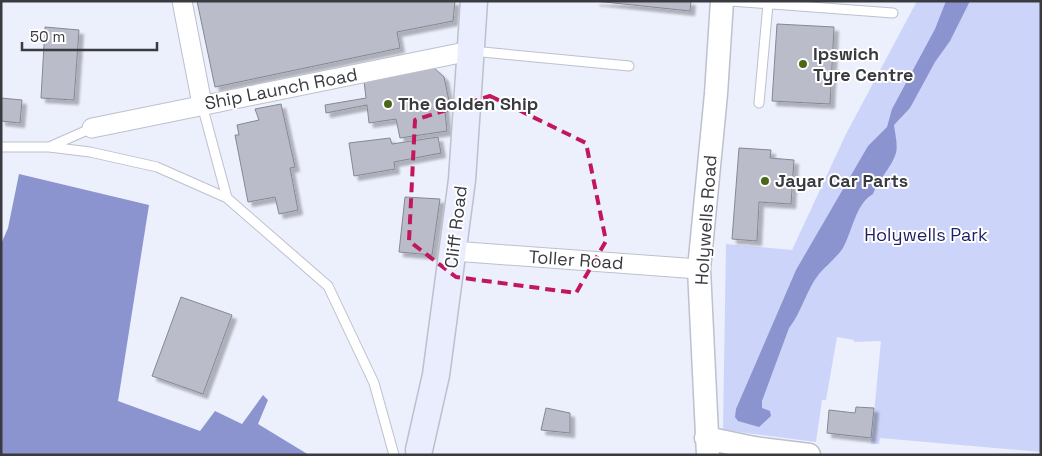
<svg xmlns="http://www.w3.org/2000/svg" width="1042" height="456" viewBox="0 0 1042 456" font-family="'Space Grotesk',sans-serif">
	<defs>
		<filter id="shadow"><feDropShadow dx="4.5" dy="4.5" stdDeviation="1" flood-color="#0004"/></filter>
	</defs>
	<rect width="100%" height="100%" fill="#eceffc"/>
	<!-- green -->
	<path fill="#cdd4f9" d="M917 1H1041V452L880 438 879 444H871L881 341 854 342V340L837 337 826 400H822L816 442 723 430 726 244 792 250 846 134Z"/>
	<!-- water -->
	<path fill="#8b94ce" d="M946 1H970L950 41 935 62 910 108 894 125C895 133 898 145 896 153 891 169 878 179 873 194 856 203 852 232 843 248 836 258 827 265 819 274 806 290 802 312 789 328L762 401V408L770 411 771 416 759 427 738 421 735 417 736 409 796 270 868 146 887 127 892 109 935 29Z
		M19 174 149 205 118 401 200 431 215 411 242 424 263 395 268 400 258 424 309 455H1V244L8 228Z"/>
	<!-- building -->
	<path fill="#babdc9" stroke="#858793" filter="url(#shadow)" d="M197 1H455L453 21 397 32 400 48 215 87Z
		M595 1H691L690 11Z
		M777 24 834 27 830 104 772 101Z
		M45 27 79 30 74 100 41 98Z
		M434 68 444 77 449 101 444 102 447 131 400 138 396 119 369 123 367 105 326 113 325 105 366 98 364 81Z
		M1 98 22 100 20 123 1 121Z
		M281 104 295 167 290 168 298 210 279 214 275 197 248 202 235 135H239L237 125 259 120 255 109Z
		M438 137 441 153 394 162 395 169 354 176 349 143 390 138 392 144Z
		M739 148 771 150 770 158 794 160 791 204 759 202 757 241 732 239Z
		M405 197 440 199 432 255 399 252Z
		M181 297 232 315 203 394 152 376Z
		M856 407 874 408 871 438 827 433 829 410 855 413Z
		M546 408 570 413V433L541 430Z"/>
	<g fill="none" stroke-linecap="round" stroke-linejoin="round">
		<!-- service casing -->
		<g stroke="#bdc0cd" stroke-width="11">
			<path id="service" d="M730 1 893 13
				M472 51 629 66
				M759 103 768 4
				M202 105 227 198
				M1 147H49L90 152 157 167 227 198 328 286 374 383 394 455
				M49 147 92 128"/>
		</g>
		<!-- minor casing -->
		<g stroke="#bdc0cd" stroke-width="21">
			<path id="minor" d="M182 1 202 104
				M92 128 470 51
				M453 251 699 269"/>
		</g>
		<!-- tertiary casing -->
		<g stroke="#bdc0cd" stroke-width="25">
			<path id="tertiary" d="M706 438 754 448 809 455
				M708 455 699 269 716 94 722 1"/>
		</g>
		<!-- secondary casing -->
		<g stroke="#bdc0cd" stroke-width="29">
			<path id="secondary" d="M419 450 436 375 462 180 474 1"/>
		</g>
		<!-- service -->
		<use href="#service" stroke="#fff" stroke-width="9"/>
		<!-- minor -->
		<use href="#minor" stroke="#fff" stroke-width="19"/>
		<!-- tertiary -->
		<use href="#tertiary" stroke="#fff" stroke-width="22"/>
		<!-- secondary -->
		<use href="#secondary" stroke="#eaedfe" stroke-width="26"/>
	</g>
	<!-- marked area -->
	<path fill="none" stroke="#c2185b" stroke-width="4" stroke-dasharray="10 6" stroke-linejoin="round" d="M490 96 586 143 606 241 576 293 456 277 409 241 415 120Z"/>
	<!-- markers -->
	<g fill="#4d6718" stroke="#fff" stroke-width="2">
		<circle cx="803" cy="64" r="5"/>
		<circle cx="388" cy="104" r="5"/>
		<circle cx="765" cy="181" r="5"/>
	</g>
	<g text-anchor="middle" stroke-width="4" stroke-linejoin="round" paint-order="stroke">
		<!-- poi labels -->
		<g font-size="18" font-weight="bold" fill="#3a3b41" stroke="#fff" text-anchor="start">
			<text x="813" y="60">Ipswich<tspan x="813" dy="21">Tyre Centre</tspan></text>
			<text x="398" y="110">The Golden Ship</text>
			<text x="775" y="187">Jayar Car Parts</text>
		</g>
		<!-- street labels -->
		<g font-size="18" fill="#3a3b41" stroke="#fff">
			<text transform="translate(281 89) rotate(-11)" y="6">Ship Launch Road</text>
			<text transform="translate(706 220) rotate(-86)" y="6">Holywells Road</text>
			<text transform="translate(456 227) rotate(-83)" y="6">Cliff Road</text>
			<text transform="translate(576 260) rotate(4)" y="6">Toller Road</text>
		</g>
		<!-- park labels -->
		<g font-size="18" fill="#1f1f62" stroke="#fff">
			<text x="926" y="241">Holywells Park</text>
		</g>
	</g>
	<!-- border -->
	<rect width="1042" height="456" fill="none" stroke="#3a3b41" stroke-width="5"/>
	<!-- scale -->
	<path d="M22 42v8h135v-8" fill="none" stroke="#3a3b41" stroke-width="2.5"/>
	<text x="30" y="42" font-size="15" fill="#3a3b41" stroke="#ffffff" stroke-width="4" paint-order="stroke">50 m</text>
</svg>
